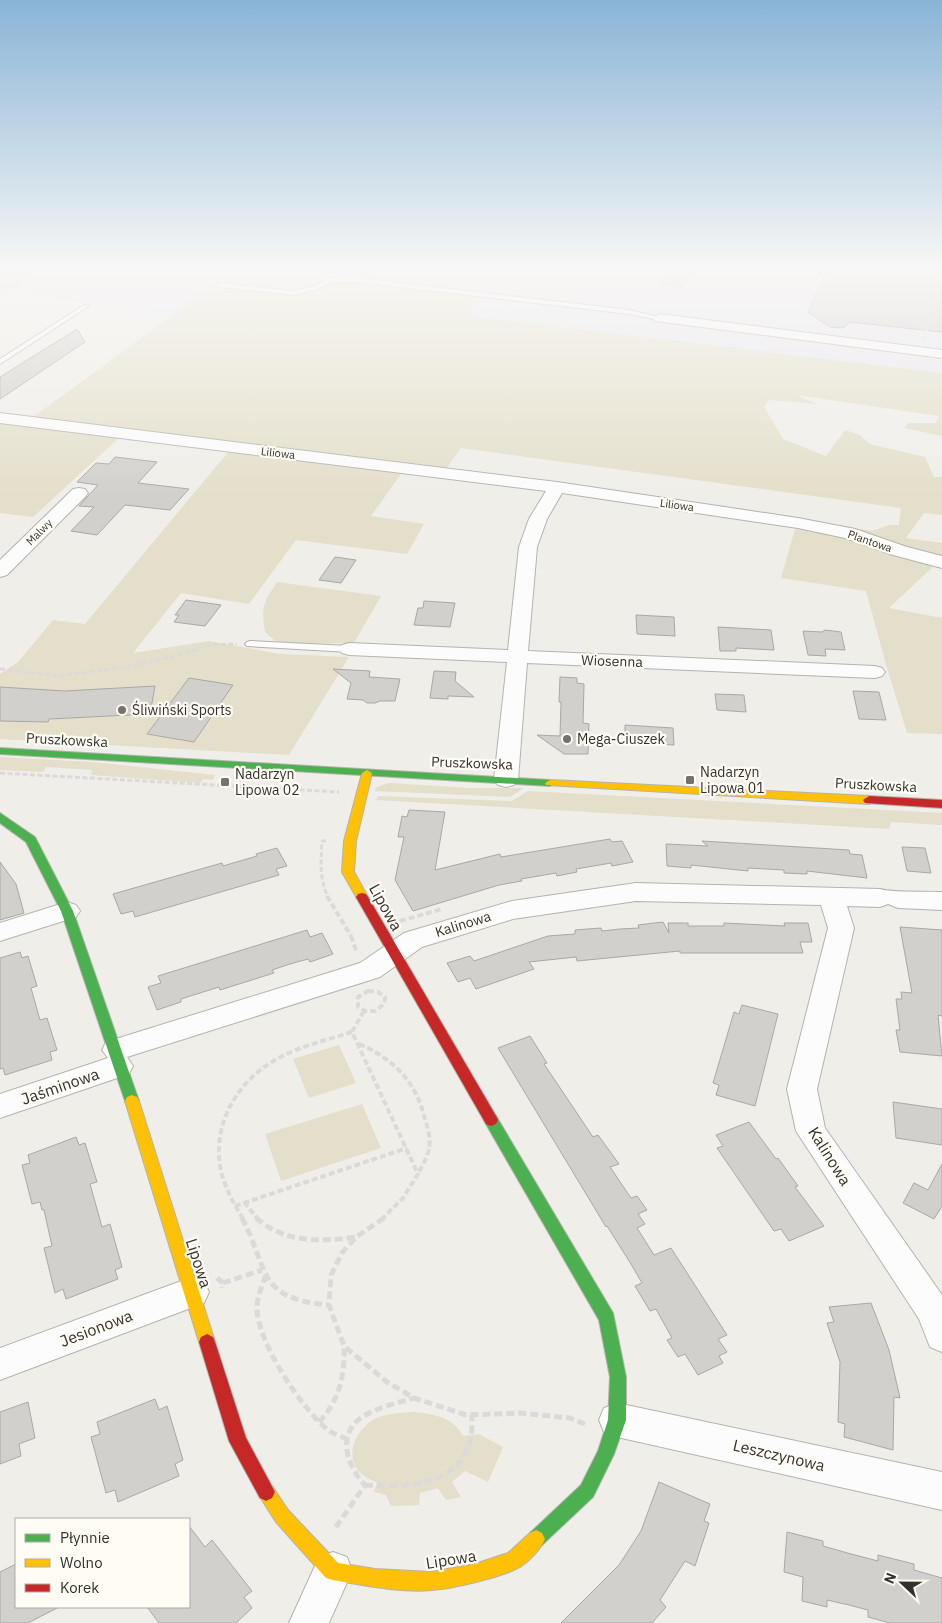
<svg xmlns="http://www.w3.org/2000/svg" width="942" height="1623" viewBox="0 0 942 1623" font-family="'IBM Plex Sans',sans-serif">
	<rect width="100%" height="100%" fill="#efeee9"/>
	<!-- industrial -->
	<path fill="#eae7f1" d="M45 269H942V373L471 316 474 295 299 292 217 281 173 315 7 292Z"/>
	<!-- green -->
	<path fill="#e4dfca" d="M0 269H45L0 297Z
		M217 281 299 292 331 281 381 283 474 295 471 316 942 373V436L904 428 908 423H936L938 416 797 395 816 404 769 400 764 407 783 439 826 456 845 430 860 435 870 444 925 457 934 477H942V515L924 513 906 538 942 543V556L895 544 855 531 786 516 872 531 889 525H899L901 508 461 448 446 469 33 417 173 315Z
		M0 422 120 437 33 517 0 513Z
		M229 451 401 474 371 516 424 524 407 554 296 540 249 604 181 593 133 653 209 641 280 654 349 657 289 755 0 739V674L18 662 53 620 85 624Z
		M795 529 852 538 936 564 889 608 942 618V734L907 733 887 668 866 591 781 578Z
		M277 582 381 596 354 643 285 644 275 641 265 632C261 607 263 603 277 582Z
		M0 757 92 762 215 775 213 780 203 779 201 783 91 775 92 770 46 767 43 772 0 770Z
		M389 783 470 788H524L510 797 374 791 377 787Z
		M528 791 942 813V825L891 822 889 829 376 800 378 796 512 801Z
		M339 1045 356 1083 309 1098 293 1059Z
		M362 1104 381 1148 281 1181 265 1134Z
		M414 1412C434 1414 453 1417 463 1436L479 1434 503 1447 488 1482 465 1471 452 1482 461 1497 446 1500 438 1488 420 1493 419 1505 391 1506 386 1495 374 1492 377 1483C370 1479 362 1476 357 1469 344 1451 360 1424 379 1417 390 1413 402 1413 414 1412Z"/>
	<!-- building -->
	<path fill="#d2d0cc" stroke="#aaa8a5" d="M674 269H697L682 287 661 284Z
		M827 269H917L942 272V332L850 322 843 328 830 327 808 312Z
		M77 329 85 342 0 399V377Z
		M115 457 157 462 138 483 189 489 170 510 125 505 97 535 71 531 94 507 79 506 98 485 77 482 96 463 109 464Z
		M335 557 356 560 341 583 319 580Z
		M186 600 221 605 205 626 174 622 179 615H175Z
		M424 601 455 603 450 627 414 625 418 608H423Z
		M636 615 674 617 675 636 637 634Z
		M718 627 771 630 774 650 736 648V651H720Z
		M825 630 841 632 845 650 825 649 826 656 808 655 803 631 822 632Z
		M333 669 370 671 369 677 400 679 395 701H380L375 703H367L363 700 347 699 351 683Z
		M434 671 456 672 455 681 474 697 448 696V699L430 698Z
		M560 677 577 678V683L584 684 583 723 589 724 588 754H564L537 735 560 736 561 702H559Z
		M189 678 233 685 194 742 147 734Z
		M155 686 150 714 49 719 48 722 0 721V687L65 691Z
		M853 691 879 692 886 720 859 719Z
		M715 694 744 695 746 712 717 710Z
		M625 725 673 728 674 745 625 742Z
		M409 810 445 812 435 870 500 854 501 857 610 839 612 842 622 841 633 862 612 866 611 863 576 869 577 872 557 876 556 873 521 879 522 881 499 885 413 911 395 880 404 837H398L402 816 407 817Z
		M702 841 849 850 850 854 862 855 867 878 807 871V874L784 873V870L748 868V871L691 865V868L667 866 666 844 708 846Z
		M902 847 925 848 931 873 907 871Z
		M277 848 287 866 276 869 279 875 135 917 133 911 121 914 113 894 222 863 223 866 257 856 256 854Z
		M0 862 16 884 24 913 0 920Z
		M663 922 669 933 668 923H688V926H724V923L785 926 784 923H808L812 942H800L803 953H680V951L577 961 576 957 529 962 534 969 476 989 470 978 458 982 447 963 470 956 474 961 548 936 575 934V930L601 928 602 931 620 929 639 928 638 925Z
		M900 927 942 930V1016L938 1015 942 1056 900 1052 896 1030H900L896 999H902L901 992 912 993Z
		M307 930 310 937 322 933 333 954 310 962 308 959 290 964 272 970 274 973 220 990 219 987 181 999V1002L157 1010 148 987 161 983 158 976Z
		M20 952 22 958 28 956 37 986 31 988 40 1020 47 1018 57 1050 50 1052 52 1060 5 1075 3 1068 0 1069V958Z
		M742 1005 778 1014 755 1106 716 1095 719 1085 713 1083 734 1012 739 1014Z
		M530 1036 547 1063 544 1064 593 1137 598 1135 619 1164 610 1167 631 1198 637 1196 647 1210 638 1214 645 1224 637 1228 654 1255 671 1248 727 1335 718 1339 727 1352 719 1356 723 1363 698 1375 685 1354 678 1357 667 1340 672 1338 656 1309 650 1311 635 1286 642 1283 631 1264 607 1226 606 1227 498 1048Z
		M893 1102 942 1109V1145L896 1138Z
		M749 1122 776 1159 778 1158 798 1186 795 1187 824 1226 789 1241 781 1229 774 1231 717 1148 723 1146 716 1135Z
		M76 1137 79 1145 85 1143 97 1182 90 1184 102 1227 110 1224 122 1267 115 1270 118 1279 66 1299 63 1289 55 1293 44 1248 52 1246 44 1210H42L40 1202 32 1204 22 1165 30 1163 28 1155Z
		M942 1164V1206L934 1219 903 1203 914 1183 928 1190Z
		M871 1303 889 1350 900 1398 894 1397 893 1450 844 1437 845 1424 838 1422 840 1362 827 1323 834 1322 829 1307Z
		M155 1399 159 1410 167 1406 183 1460 175 1464 179 1476 118 1502 115 1490 106 1493 91 1437 100 1434 97 1422Z
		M28 1402 35 1438 19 1444 21 1456 0 1464V1412Z
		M659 1482 710 1504 704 1521 709 1523 695 1566 685 1561 660 1600 666 1607 652 1623H561L619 1565 641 1531Z
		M189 1526 205 1547 212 1540 252 1591 244 1597 252 1608 236 1623H159L147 1607H189Z
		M787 1532 823 1541V1546L851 1554 878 1561V1555L914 1564V1570L942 1578V1623H890L868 1617V1610L849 1605 827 1600V1607L802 1601 803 1577 784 1572Z
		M16 1564V1607H59L28 1623H0V1572Z"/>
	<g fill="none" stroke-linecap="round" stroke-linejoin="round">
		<!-- lane casing -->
		<g stroke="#b4b3af" stroke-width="2">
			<path id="lane" d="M330 278H356L629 310 663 318 660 320 629 314 356 282H331L316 290 292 295 219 287 216 285 219 283 292 291 312 287Z
				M84 305 89 306 0 364V359Z
				M250 641 349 646 354 649 349 652 247 646 245 644 247 642Z"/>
		</g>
		<!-- street casing -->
		<g stroke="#b4b3af" stroke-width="2">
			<path id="street" d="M660 314 942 350V358L655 321 653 318Z
				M0 413 557 482 798 518 855 529 907 547 942 556V568L893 555 845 538 798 528 562 493 547 519 537 547 528 651 875 666 882 668 885 672 882 676 875 678 527 663 518 780 514 785 506 787 498 785 494 780 507 662 349 655 342 653 339 649 342 645 349 643 508 650 519 547 529 519 546 491 0 423Z
				M79 488 85 489 88 493 85 497 7 575 0 577V560L73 489Z
				M636 883 880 889C894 893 924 891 942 892V910L898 908 888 904 880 907 847 906 854 928 817 1089 825 1128 942 1295V1352L930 1347 919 1319 796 1131 787 1089 828 928 821 905 636 901 513 919 422 947 380 977 127 1057 133 1066 129 1074 0 1118V1094L108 1058 102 1050 106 1042 360 963 404 933 512 901Z
				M67 902 76 905 80 911 76 917 0 941V923Z
				M192 1277 204 1281 209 1292 204 1303 0 1380V1348Z
				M617 1403 942 1472V1510L617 1437 604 1432 599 1420 604 1408Z
				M333 1552 347 1557 352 1571 329 1623H289L319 1557Z"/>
		</g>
		<!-- fast casing -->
		<g stroke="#b4b3af" stroke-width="2">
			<path id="fast" d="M0 748 550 780 555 783 550 786 0 754Z
				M0 813 35 837 73 911 139 1101 137 1105 132 1107 127 1105 125 1101 61 911 26 842 0 823Z
				M491 1114 496 1116 613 1313 626 1377V1420L614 1454 593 1497 542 1545 536 1548 530 1545 527 1539 530 1533 581 1485 598 1451 608 1420 610 1377 599 1320 486 1124 484 1120 486 1116Z"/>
		</g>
		<!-- slow casing -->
		<g stroke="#b4b3af" stroke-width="2">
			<path id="slow" d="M367 770 372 773 356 841 354 872 368 897 366 900H358L342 872 344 841 362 773Z
				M550 780 869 796 875 800 869 804 546 785 545 783Z
				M132 1095 137 1097 139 1101 215 1342 213 1347 207 1350 201 1347 199 1342 125 1101 127 1097Z
				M266 1483 272 1486 288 1510 338 1563 375 1569 431 1572 475 1564 508 1553 530 1533 536 1530 542 1533 545 1539C541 1549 529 1561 520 1567 502 1577 452 1589 432 1590 401 1593 363 1585 333 1580L326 1578 276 1522 257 1492 260 1486Z"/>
		</g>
		<!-- jam casing -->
		<g stroke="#b4b3af" stroke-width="2">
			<path id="jam" d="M869 796 942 800V808L865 803 863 800Z
				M362 893 366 894 368 897 496 1116 498 1120 496 1124 491 1126 486 1124 356 897 358 894Z
				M207 1334 213 1337 215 1342 246 1438 275 1492 272 1498 266 1501 260 1498 229 1441 199 1342 201 1337Z"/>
		</g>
		<!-- path-far3 -->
		<path stroke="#dbdad9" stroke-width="2" stroke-dasharray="3 1" stroke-linecap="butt" d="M0 291 38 269
			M924 339 942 276"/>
		<!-- path-far2 -->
		<path stroke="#dbdad9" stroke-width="3" stroke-dasharray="5 2.5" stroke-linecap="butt" d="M0 669 59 676 127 667 184 654 208 645 237 644
			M0 773 339 792
			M326 841H322C321 861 319 878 328 897"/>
		<!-- path-far1 -->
		<path stroke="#dbdad9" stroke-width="4" stroke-dasharray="6 3" stroke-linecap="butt" d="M327 896 351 936
			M400 921 442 909
			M351 936 357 953
			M368 991 378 992 385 997 384 1004 375 1011H365L358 1007V997Z
			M364 1011 352 1032 418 1174 403 1198 382 1219
			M359 1044C394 1059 416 1082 425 1119 428 1128 431 1139 429 1149 427 1158 422 1166 418 1174
			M244 1202 258 1219
			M235 1206 407 1148
			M243 1219C234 1204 225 1188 221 1171 211 1125 237 1081 277 1059 300 1046 327 1040 352 1032"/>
		<!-- path -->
		<path stroke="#dbdad9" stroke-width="5" stroke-dasharray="8 4" stroke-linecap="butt" d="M242 1218C269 1269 256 1299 329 1305
			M256 1218C285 1243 320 1242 356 1237
			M384 1218 356 1237 342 1253 331 1275 329 1305 344 1346 387 1382 414 1398 466 1415 521 1413 570 1418 585 1424
			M266 1275C262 1286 257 1297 257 1308 257 1341 301 1408 327 1429 333 1434 340 1436 347 1439
			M217 1278 223 1283 222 1288
			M223 1283 262 1270
			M319 1422C339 1401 345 1376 344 1347
			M365 1485C405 1487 460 1487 471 1438 472 1431 472 1422 472 1415
			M336 1527 365 1485C347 1466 336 1435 362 1417 378 1407 397 1403 414 1398"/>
		<!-- lane -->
		<use href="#lane" fill="#fdfcfc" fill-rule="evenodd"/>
		<!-- street -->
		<use href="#street" fill="#fdfcfc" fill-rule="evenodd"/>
		<!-- fast -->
		<use href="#fast" fill="#4caf50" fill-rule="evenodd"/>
		<!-- slow -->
		<use href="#slow" fill="#ffc107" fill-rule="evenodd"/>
		<!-- jam -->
		<use href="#jam" fill="#c62828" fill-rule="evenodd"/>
	</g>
	<!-- sky -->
	<linearGradient id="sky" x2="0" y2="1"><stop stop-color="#89b4d6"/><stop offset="0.54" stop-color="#f8f7f5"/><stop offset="1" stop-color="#f8f7f5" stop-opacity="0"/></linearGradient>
	<rect width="942" height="497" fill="url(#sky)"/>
	<!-- markers -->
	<g fill="#74736f" stroke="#fffcf4" stroke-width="2">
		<circle cx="122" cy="710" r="5"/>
		<circle cx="567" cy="739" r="5"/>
		<rect x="685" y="775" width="10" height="10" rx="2.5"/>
		<rect x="220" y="777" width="10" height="10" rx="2.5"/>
	</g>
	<g text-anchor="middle" stroke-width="4.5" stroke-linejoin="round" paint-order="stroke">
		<!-- far-street labels -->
		<g font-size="11" fill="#32312e" stroke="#fffcf4">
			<text transform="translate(278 453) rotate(7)" y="4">Liliowa</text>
			<text transform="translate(677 505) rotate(8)" y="4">Liliowa</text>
			<text transform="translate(39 532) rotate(-45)" y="4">Malwy</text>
			<text transform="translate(870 541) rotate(19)" y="4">Plantowa</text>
		</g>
		<!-- street labels -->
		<g font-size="14" fill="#32312e" stroke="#fffcf4">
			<text transform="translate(612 661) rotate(2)" y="5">Wiosenna</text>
			<text transform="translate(67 740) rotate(3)" y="5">Pruszkowska</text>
			<text transform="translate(472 763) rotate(2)" y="5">Pruszkowska</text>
			<text transform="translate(876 785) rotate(3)" y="5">Pruszkowska</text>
			<text transform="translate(463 924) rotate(-17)" y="5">Kalinowa</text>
		</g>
		<!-- poi labels -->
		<g font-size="14" fill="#32312e" stroke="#fffcf4" text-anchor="start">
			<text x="132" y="715">Śliwiński Sports</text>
			<text x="577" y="744">Mega-Ciuszek</text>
			<text x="700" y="777">Nadarzyn<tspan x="700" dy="16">Lipowa 01</tspan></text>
			<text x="235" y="779">Nadarzyn<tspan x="235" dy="16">Lipowa 02</tspan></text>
		</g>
		<!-- near-street labels -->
		<g font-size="16" fill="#32312e" stroke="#fffcf4">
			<text transform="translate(386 907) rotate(61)" y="6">Lipowa</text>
			<text transform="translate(60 1086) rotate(-19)" y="6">Jaśminowa</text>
			<text transform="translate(830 1156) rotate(58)" y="6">Kalinowa</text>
			<text transform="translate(199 1263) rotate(72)" y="6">Lipowa</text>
			<text transform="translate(96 1328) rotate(-21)" y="6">Jesionowa</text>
			<text transform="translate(779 1455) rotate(13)" y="6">Leszczynowa</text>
			<text transform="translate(451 1559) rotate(-9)" y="6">Lipowa</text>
		</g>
	</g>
	<!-- legend -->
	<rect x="15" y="1518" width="175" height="90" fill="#fffcf4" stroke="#adaba5"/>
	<rect x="25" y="1534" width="25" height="8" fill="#4caf50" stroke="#adaba5"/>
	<text x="60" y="1543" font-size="15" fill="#32312e">Płynnie</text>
	<rect x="25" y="1559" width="25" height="8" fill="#ffc107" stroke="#adaba5"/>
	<text x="60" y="1568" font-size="15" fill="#32312e">Wolno</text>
	<rect x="25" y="1584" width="25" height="8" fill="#c62828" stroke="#adaba5"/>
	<text x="60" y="1593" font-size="15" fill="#32312e">Korek</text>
	<!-- north arrow -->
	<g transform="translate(902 1583) rotate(292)" stroke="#fffcf4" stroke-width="4" paint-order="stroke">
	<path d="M0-4L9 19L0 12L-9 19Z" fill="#32312e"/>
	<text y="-8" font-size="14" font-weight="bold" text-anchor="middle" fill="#32312e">N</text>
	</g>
</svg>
